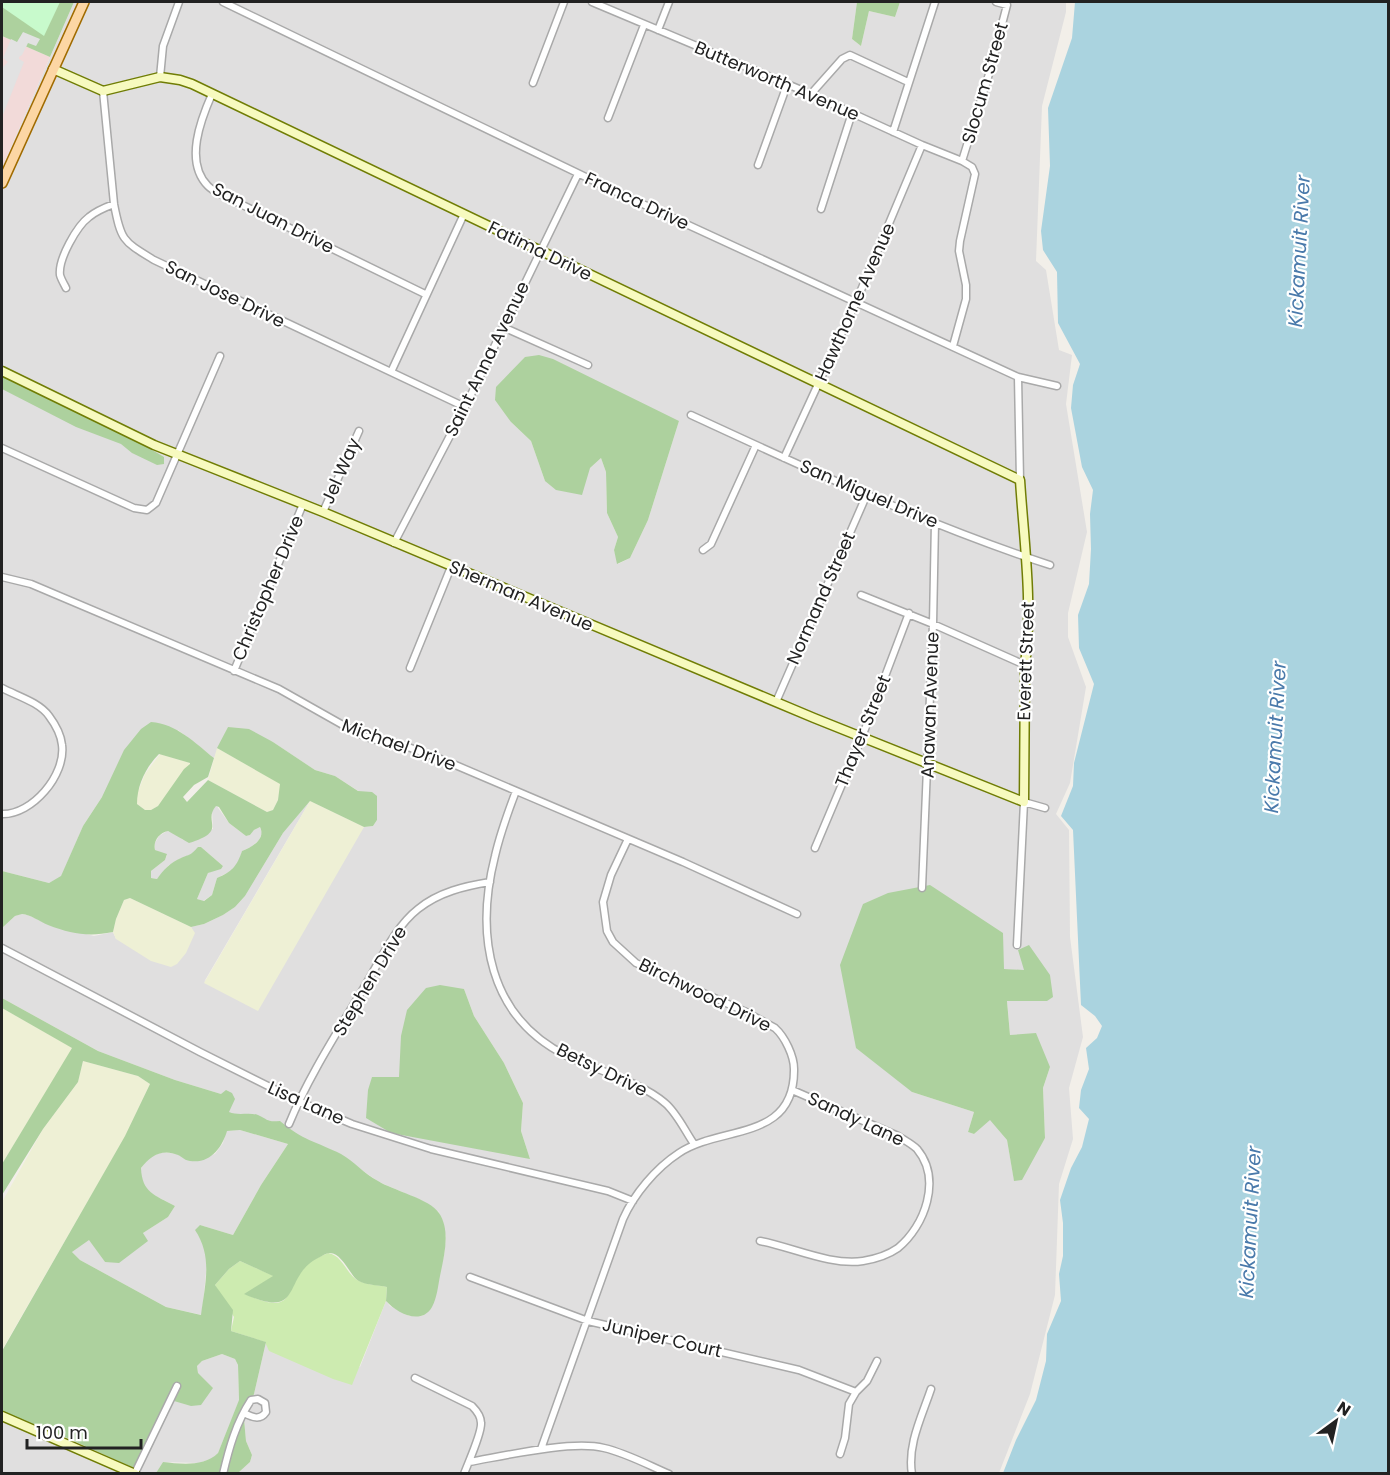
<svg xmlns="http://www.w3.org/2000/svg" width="1390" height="1475" viewBox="0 0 1390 1475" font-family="Poppins,sans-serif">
	<rect width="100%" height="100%" fill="#f2efe9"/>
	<!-- residential -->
	<path fill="#e0dfdf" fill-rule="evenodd" d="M74 2H857L852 39 861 46 869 11 895 17 900 2H1066V12L1042 106 1036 261 1046 270 1059 350 1072 355 1066 404 1087 532 1068 613V637L1086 687 1070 783 1056 814 1069 830 1070 937 1083 1037 1069 1088 1073 1139 1059 1184 1055 1295 1030 1394 999 1473H238L250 1462 252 1455 246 1441 244 1419 254 1394 266 1342 360 1367 386 1301 390 1306 409 1316H423L444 1256 446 1236 439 1212 421 1200 379 1182 336 1152 295 1135 281 1122H267L256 1115H235L228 1112 221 1094 175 1080 98 1051 2 998V928L15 916 21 914 28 915 47 924 94 936 113 932 116 939 194 933 191 927 204 924 223 915 235 907 245 896 283 833 310 801 204 982 364 827 373 826 377 820 375 813 377 803 335 776 315 770 273 742 228 727 214 758 178 730 102 797 83 826 61 877 49 883 2 871V168ZM679 421 648 520 630 558 618 564 614 550 618 537 607 513 606 472 601 458 590 468 545 481 531 441 511 422ZM1004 969 1024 971 1007 1000 1010 1035 1050 1067 1043 1088 1045 1138 1014 1180 1007 1140 995 1124 990 1119 974 1134 968 1132 974 1112 912 1092ZM464 989 474 1016 504 1063 523 1103 521 1131 530 1159 372 1077H399Z
		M216 805 229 823 246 836 250 835 254 830 260 827 262 833 259 840 251 847 242 851 238 865 233 870 217 878 212 895 203 901 197 899 208 873 223 866 201 847 191 855 181 858 169 865 157 879 151 878V871L165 860 167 855 155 850V843L159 836 167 831 174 833 183 840 213 829 212 811Z
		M240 1130 288 1144 261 1185 233 1235 200 1225 207 1262 202 1315 166 1307 80 1260 72 1252 89 1239 105 1262 147 1241 143 1233 168 1217 175 1206 150 1193 141 1182V1168L150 1157 163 1152 177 1154 189 1161 215 1154 223 1143 226 1131Z
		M222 1354 235 1359 238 1365 239 1401 218 1453 213 1458 199 1463 163 1462 156 1473 133 1474 175 1384 180 1388 174 1401 198 1373 197 1366 202 1361Z
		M2 1422 50 1440 120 1473H2Z"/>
	<!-- commercial -->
	<path fill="#f2dad9" d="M2 36 50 57 2 168Z"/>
	<!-- farmland -->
	<path fill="#eef0d5" d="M217 748 281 784 278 800 273 810 267 812 208 780Z
		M160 754 190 763V765L158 806 151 810H145L137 804V794L145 774Z
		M310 801 364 827 258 1011 204 983Z
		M130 898 191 927 195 933 186 953 177 964 171 967 151 961 116 939 113 932 116 919 124 900Z
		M2 1008 73 1048 2 1164Z
		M83 1061 138 1076 150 1084 126 1135 2 1350V1202L43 1129 78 1082Z"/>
	<!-- grass -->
	<path fill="#cdebb0" d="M328 1253C344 1256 346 1275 359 1281 367 1285 379 1285 387 1287L386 1301 352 1385 333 1379 269 1351 265 1342 231 1331 234 1317 215 1285 229 1269 240 1261 274 1276 245 1294C298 1318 282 1289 308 1264 313 1259 322 1256 328 1253Z"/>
	<!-- forest -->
	<path fill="#add19e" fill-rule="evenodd" d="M2 2H74L50 57 2 36Z
		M857 2H900L895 17 869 11 861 46 852 39Z
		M539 355 553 359 679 421 648 520 630 558 617 564 614 550 618 537 607 513 606 472 601 458 590 468 582 495 556 490 545 481 531 441 511 422 495 400 496 387 525 357Z
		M2 376 132 438 164 457V464L157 465 132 453 121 444 76 427 2 389Z
		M151 722C177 724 195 743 214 758L208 777 194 785 183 797 187 802 208 780 267 812 273 810 278 800 280 784 217 748 228 727 249 729 273 742 315 770 335 776 358 791 372 792 377 796V820L373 826 364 827 310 801 283 833 245 896 235 907 223 915 204 924 191 927 130 898 124 900 116 919 113 932C88 937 72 934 48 925 39 921 31 915 22 914L15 916 2 928V871L49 883 61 876 83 826 102 797 124 750 141 729ZM159 754 190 763V764L184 769 158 806 151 810H145L137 804C137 785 146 767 159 754ZM216 806 219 807 229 823 246 836 250 835 254 830 260 827C266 839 252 847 242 851 237 866 232 872 217 878L212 895 204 901 197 899 208 873 221 869 223 866 201 847H198C190 856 190 854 181 858 171 862 163 870 157 879L151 878V871L165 860 167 854 155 850C153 841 159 833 168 831L189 843C229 831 202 822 216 806Z
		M930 885 1003 933 1004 969 1024 970 1018 950 1029 945 1050 975 1053 997 1047 1001H1007L1010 1035 1036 1033 1050 1067 1043 1088 1045 1138 1022 1180 1014 1181 1007 1140 990 1120 974 1134 968 1132 974 1112 912 1092 856 1048 840 965 863 904 888 893Z
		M440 985 464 989 474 1016 504 1063 523 1103 521 1131 530 1159 391 1133 366 1118 368 1090 372 1077H399L401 1036 407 1010 426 988Z
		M2 998 98 1051 175 1080 221 1094 226 1090 232 1093 235 1099 229 1112C238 1116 249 1112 258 1115 269 1120 266 1122 280 1121 302 1140 317 1142 341 1154 354 1161 364 1174 378 1181 392 1190 430 1199 439 1213 451 1231 444 1256 440 1276 438 1286 437 1298 432 1307 421 1326 397 1313 386 1301L387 1287C378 1285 362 1285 356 1279 349 1272 341 1253 330 1253 326 1253 322 1256 318 1258 281 1277 305 1321 244 1294L273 1276 240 1261 229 1269 215 1285 233 1310 231 1331 266 1342 254 1394 244 1419 246 1441 252 1455 250 1462 238 1473H156L163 1462C181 1464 204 1467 218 1453L239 1400 238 1365 235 1359 222 1354 202 1361 197 1366 198 1373 213 1388 201 1405 191 1406 174 1401 180 1389 175 1384 134 1468 56 1433 2 1412V1351L125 1136 150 1084 138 1076 83 1061 78 1082 43 1129 2 1195V1164L72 1048 2 1008ZM240 1130 288 1144 261 1185 233 1235 200 1225 195 1230C213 1257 205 1284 201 1315L166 1307 80 1260 72 1252 89 1240 105 1262 119 1263 148 1241 143 1233 168 1217 175 1206C155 1195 142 1193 141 1168 150 1156 162 1148 178 1155 182 1157 186 1161 190 1161 210 1164 222 1148 227 1131Z"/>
	<!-- park -->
	<path fill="#c8facc" d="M2 2H60L44 36 2 7Z"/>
	<!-- parking -->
	<path fill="#e2e2e2" d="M23 32 40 39 36 46 28 43 22 55 19 57V59L24 62 2 117V68L8 62 3 58 11 39 17 42Z"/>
	<!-- water -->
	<path fill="#aad3df" d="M1075 2H1388V1473H1003L1016 1440 1036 1400 1046 1361 1047 1334 1061 1301 1059 1274 1063 1256V1223L1060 1200 1071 1168 1082 1147 1089 1119 1079 1108 1081 1090 1089 1069 1086 1048 1097 1038 1102 1026 1095 1016 1081 1005 1073 830 1061 816 1073 786 1074 763 1094 684 1079 648 1078 615 1089 584 1091 549 1090 514 1093 490 1082 467 1071 408 1073 385 1080 364 1058 323 1057 272 1043 250 1041 231 1050 166 1048 108 1072 38Z"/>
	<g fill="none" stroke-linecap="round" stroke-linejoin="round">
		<!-- street casing -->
		<g stroke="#a9a9a9" stroke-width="9">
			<path id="street" d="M223 2 621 194 1018 377 1057 386
				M592 2 806 92 922 145 962 161 972 167 975 174 960 241 959 251 966 285V299L953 346
				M658 30 669 2
				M160 77 163 46 179 2
				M533 83 564 2
				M103 91 114 204C121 241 123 241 154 260L465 407
				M212 94C201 119 184 162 208 186 211 189 216 192 220 194L425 294
				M810 95 842 59 850 55 908 82
				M608 118 644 25
				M893 132 935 2
				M962 161 989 74 1007 5 996 2
				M758 165 787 85
				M821 209 852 113
				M66 288C64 284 61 279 60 275 58 259 77 226 89 217 96 211 106 207 114 204
				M503 327 588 365
				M391 372 464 214
				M1018 377 1020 480
				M691 415C808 469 927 525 1050 565
				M2 448 134 508 147 510 156 503 220 356
				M784 458 856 302 922 145
				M323 512 359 431
				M394 543 465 407 578 174
				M703 550 711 544 756 445
				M2 577 31 584 279 689 357 733 372 739 408 747 446 761 683 862 797 914
				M861 595 933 624 1025 665
				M410 668 451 567
				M234 671 303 504
				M2 688C17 696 39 702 49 716 55 724 61 735 62 745 66 775 32 815 2 814
				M776 702 867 494
				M516 791C508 812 500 834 495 856 475 935 488 1017 567 1056 596 1070 641 1082 665 1103 677 1113 685 1131 694 1144
				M815 848 862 737 909 613
				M922 888 933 624 935 522
				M1017 945 1024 802 1045 808
				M2 948 200 1052 298 1101 352 1124 431 1149 608 1191 633 1201
				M289 1124C308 1077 340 1028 366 984 381 959 395 927 418 909 439 892 465 886 490 882
				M760 1241C792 1247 831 1266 863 1261 875 1259 888 1255 898 1248 925 1226 942 1179 917 1149 912 1144 904 1140 898 1136L792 1090
				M470 1277 588 1321 799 1370 856 1392
				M415 1378 472 1406C476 1410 481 1416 481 1423 482 1433 468 1463 464 1474
				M541 1449 623 1219C634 1194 656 1168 679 1153 721 1125 795 1142 794 1069 794 1056 785 1037 775 1028L744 1011 636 963 613 942 607 931 603 902 611 875 628 839
				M840 1454 845 1438 849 1404 856 1392 867 1381 877 1361
				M469 1462C504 1456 571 1440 604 1448 626 1453 648 1465 669 1474
				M135 1473 177 1386
				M223 1474C229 1448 236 1423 251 1400L258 1399 265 1403 266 1412C260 1421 252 1417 244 1413
				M912 1474C907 1445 922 1416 931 1389"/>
		</g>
		<!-- secondary casing -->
		<g stroke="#707d05" stroke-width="11">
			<path id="secondary" d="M2 371 154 445 323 512 814 718 1024 802 1025 665C1033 603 1024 542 1020 480L192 84 180 80 160 77 103 91 53 69
				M2 1416 135 1474"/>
		</g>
		<!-- primary casing -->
		<g stroke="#a06b00" stroke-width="12">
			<path id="primary" d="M2 183 84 2"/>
		</g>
		<!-- street -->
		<use href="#street" stroke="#fff" stroke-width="6"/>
		<!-- secondary -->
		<use href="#secondary" stroke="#f7fabf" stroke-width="8"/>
		<!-- primary -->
		<use href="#primary" stroke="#fcd6a4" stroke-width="9"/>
	</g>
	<g text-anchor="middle" stroke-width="4.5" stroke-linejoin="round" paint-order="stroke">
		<!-- street labels -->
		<g font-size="18" fill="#222" stroke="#fff">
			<text transform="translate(777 81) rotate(23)" y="6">Butterworth Avenue</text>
			<text transform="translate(985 83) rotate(-74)" y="6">Slocum Street</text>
			<text transform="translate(637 201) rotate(25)" y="6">Franca Drive</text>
			<text transform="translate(273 218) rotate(27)" y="6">San Juan Drive</text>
			<text transform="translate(540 251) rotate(26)" y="6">Fatima Drive</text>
			<text transform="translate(225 294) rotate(26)" y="6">San Jose Drive</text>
			<text transform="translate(855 302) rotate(-66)" y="6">Hawthorne Avenue</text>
			<text transform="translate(487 359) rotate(-64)" y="6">Saint Anna Avenue</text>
			<text transform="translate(341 471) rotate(-66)" y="6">Jel Way</text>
			<text transform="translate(869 494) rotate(23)" y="6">San Miguel Drive</text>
			<text transform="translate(268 588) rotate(-67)" y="6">Christopher Drive</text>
			<text transform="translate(521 596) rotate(23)" y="6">Sherman Avenue</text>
			<text transform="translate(821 598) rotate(-66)" y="6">Normand Street</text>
			<text transform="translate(1026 661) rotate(-88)" y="6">Everett Street</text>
			<text transform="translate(930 705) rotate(-88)" y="6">Anawan Avenue</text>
			<text transform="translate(863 731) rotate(-68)" y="6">Thayer Street</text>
			<text transform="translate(399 745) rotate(20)" y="6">Michael Drive</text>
			<text transform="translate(370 981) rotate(-59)" y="6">Stephen Drive</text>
			<text transform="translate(705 995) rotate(26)" y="6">Birchwood Drive</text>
			<text transform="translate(602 1070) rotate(26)" y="6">Betsy Drive</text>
			<text transform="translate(306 1103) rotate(24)" y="6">Lisa Lane</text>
			<text transform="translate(856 1119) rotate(25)" y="6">Sandy Lane</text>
			<text transform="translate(662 1338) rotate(13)" y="6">Juniper Court</text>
		</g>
		<!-- water labels -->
		<g font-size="20" font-style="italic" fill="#4a7aab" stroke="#fff">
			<text transform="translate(1299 251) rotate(-87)" y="7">Kickamuit River</text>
			<text transform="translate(1275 737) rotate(-87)" y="7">Kickamuit River</text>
			<text transform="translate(1250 1222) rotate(-87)" y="7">Kickamuit River</text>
		</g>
	</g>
	<!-- border -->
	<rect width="1390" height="1475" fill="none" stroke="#222222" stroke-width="6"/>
	<!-- north arrow -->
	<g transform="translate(1336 1421) rotate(33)" stroke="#ffffff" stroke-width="4.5" paint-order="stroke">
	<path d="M0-4.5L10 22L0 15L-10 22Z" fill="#222222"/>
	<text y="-9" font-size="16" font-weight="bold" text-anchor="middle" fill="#222222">N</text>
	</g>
	<!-- scale -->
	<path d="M27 1439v9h114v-9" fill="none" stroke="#222222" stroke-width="3"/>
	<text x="36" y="1439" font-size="18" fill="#222222" stroke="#ffffff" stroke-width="4.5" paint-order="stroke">100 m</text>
</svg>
